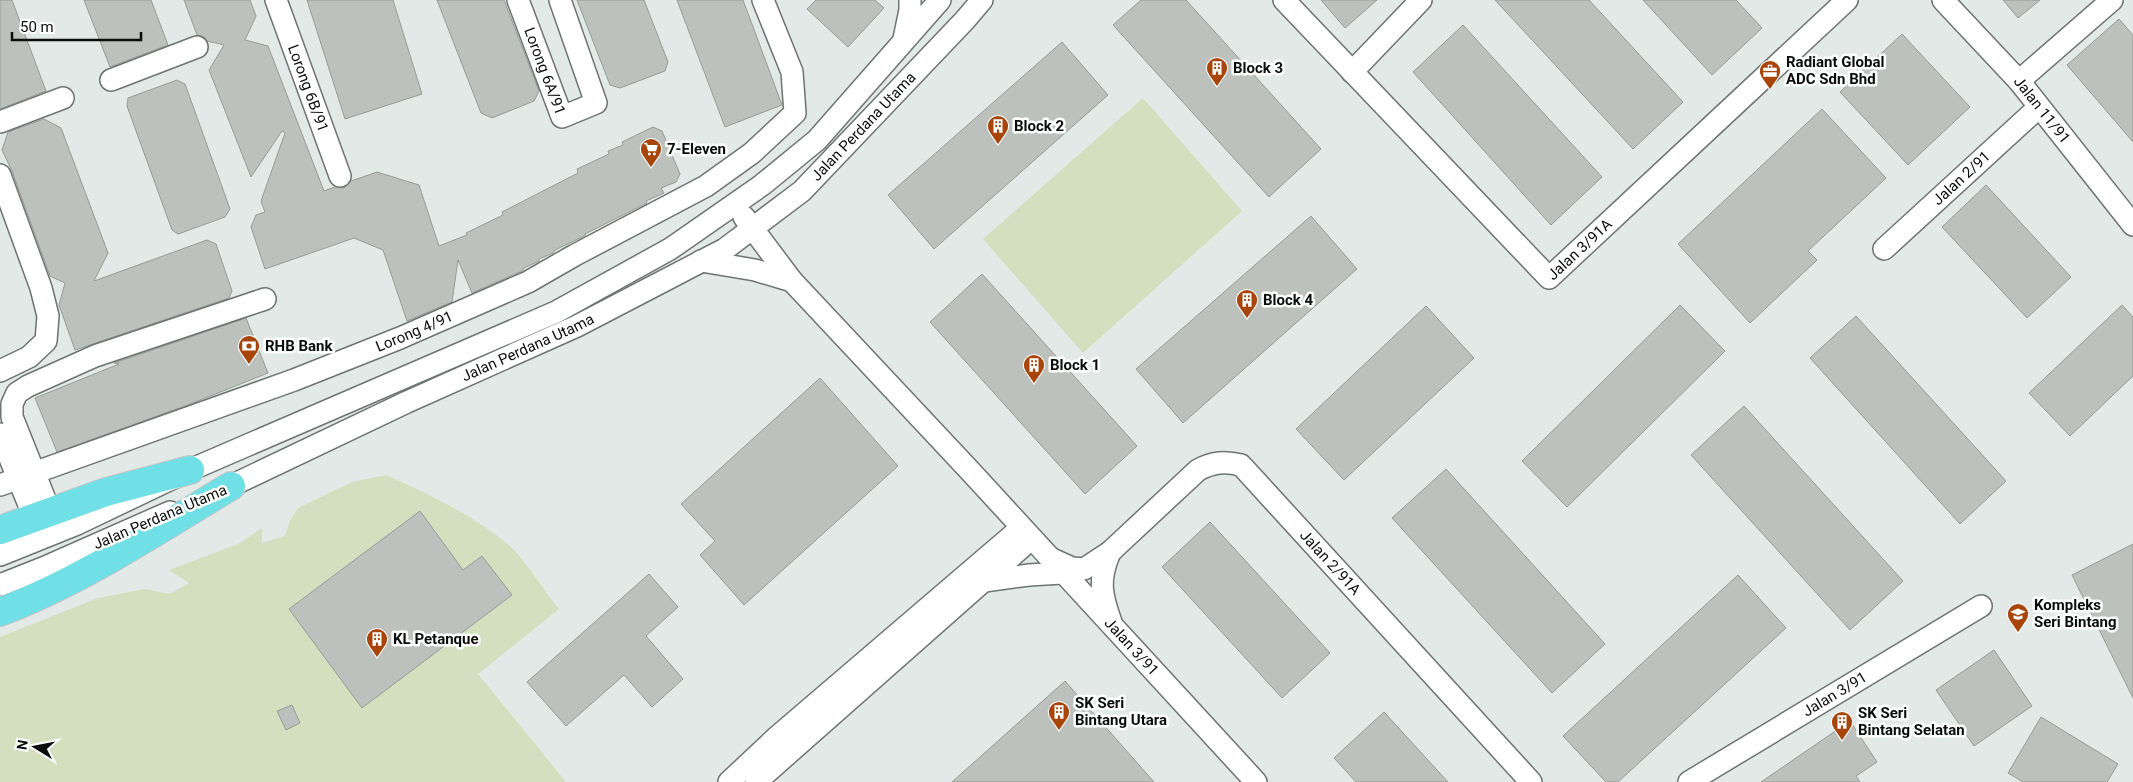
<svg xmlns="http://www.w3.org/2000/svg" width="2133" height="782" viewBox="0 0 2133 782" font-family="Roboto,sans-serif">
	<rect width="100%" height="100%" fill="#e2e9e7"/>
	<!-- green -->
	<path fill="#d4dfc0" d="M1143 98 1242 211 1083 353 983 239Z
		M386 475C427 493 479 518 512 548 528 564 544 591 559 609L478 674 566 782H0V637L98 598 145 589 170 594 189 583 169 570 238 544 262 528V543L285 536 290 521 298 508 352 482Z"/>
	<!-- building -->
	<path fill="#bcc1bd" stroke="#969b97" d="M0 0H12L46 91 0 109Z
		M84 0H151L168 45 110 67Z
		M184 0H250L256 16 245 40 268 46 324 191 335 187 344 188 351 181 377 172 419 185 439 246 467 235 466 233 503 215 502 212 578 173 577 169 609 154 608 151 623 145 622 142 653 127 662 131 680 174 676 182 661 188 664 193 646 201 647 203 585 234 586 235 555 250 553 253 539 259V261L524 268 522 271 472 293 458 260 452 302 407 321 383 250 354 238 265 269 251 227 256 215 265 212 261 201 285 133 282 131 251 177 209 70 224 45 207 41 204 37 197 35Z
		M307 0H393L422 94 345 119Z
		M437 0H504L539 91 534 101 492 118 481 113Z
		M577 0H644L668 62 665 71 620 88 610 85Z
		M677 0H743L782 105 725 127Z
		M816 0H875L884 8 848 47 807 9Z
		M1141 0H1186L1321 149 1269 197 1113 25Z
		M1321 0H1377L1345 28Z
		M1495 0H1589L1683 102 1633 149Z
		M1643 0H1736L1762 28 1712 75Z
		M2003 0H2040L2018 18Z
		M2119 19 2133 35V142L2067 65Z
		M1463 25 1602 177 1551 225 1413 72Z
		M1902 34 1970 107 1908 165 1840 92Z
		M1062 42 1108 95 934 249 888 195Z
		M177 80 185 84 230 209 225 217 178 234 172 230 127 106 128 98Z
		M1822 109 1886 178 1808 251 1817 260 1750 323 1678 244Z
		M44 119 61 128 108 253 94 281 207 240 216 244 232 291 229 298 75 350 59 305 65 283 50 276 12 171 2 150 8 132Z
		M1986 185 2071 277 2027 318 1942 227Z
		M1311 216 1357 269 1183 423 1136 369Z
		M982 274 1137 446 1085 494 930 322Z
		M1680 305 1725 351 1567 507 1522 461Z
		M2122 305 2133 317V376L2070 436 2029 393Z
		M1426 306 1474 358 1344 480 1296 429Z
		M1856 316 2006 481 1960 524 1810 358Z
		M246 318 268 373 188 405 57 452 35 398 119 364 114 363Z
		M820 378 898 466 744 605 700 555 715 541 681 504Z
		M1744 406 1903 581 1850 630 1691 455Z
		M1446 469 1605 644 1552 693 1392 518Z
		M420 511 463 570 482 556 512 595 362 708 289 609Z
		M1210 522 1330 653 1282 698 1162 567Z
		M2133 544V698L2072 575Z
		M649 574 678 607 646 636 683 679 652 707 624 675 566 726 527 682Z
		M1738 575 1786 628 1618 782H1606L1563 736Z
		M1994 650 2032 706 1974 746 1936 690Z
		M1065 681 1154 782H952Z
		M292 705 300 723 286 730 277 711Z
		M1384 712 1448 782H1356L1334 758Z
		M2041 717 2118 764 2107 782H2023L2008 773Z
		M1850 721 1877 762 1856 776 1860 782H1761Z"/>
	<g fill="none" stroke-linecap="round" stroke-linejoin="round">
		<!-- minor casing -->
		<g stroke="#6d7472" stroke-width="24">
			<g id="minor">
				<path id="s1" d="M276 0 340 176"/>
				<path id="s2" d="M518 0 562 117 596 103 560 0"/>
				<path id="s3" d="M1284 0 1549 278 1847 0"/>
				<path id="s4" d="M1943 0 2019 81 2133 225"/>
				<path d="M904 39 910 10V0"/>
				<path d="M1352 72 1421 0"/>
				<path d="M111 80 197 47"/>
				<path d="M2019 81 2112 0"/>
				<path d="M0 122 63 98"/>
				<path d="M0 175 41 288 48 316 46 341 29 357 0 371"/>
				<path id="s5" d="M744 217 792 281 972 473 1256 782"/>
				<path id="s6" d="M1884 249 2039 107"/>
				<path d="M701 261 755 270 792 281"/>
				<path d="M0 434 34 517"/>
				<path id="s7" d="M0 485 294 380 400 338 528 282 575 255 706 186 752 153 795 113 792 72 763 0"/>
				<path id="s8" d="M216 493 407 402 577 326 725 249 802 191 965 20 982 0"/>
				<path d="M50 512 12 417V404L17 393 28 386 95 356 265 299"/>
				<path d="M1110 552C1098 580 1101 594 1111 622"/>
				<path d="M0 555 77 524 190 470 556 312 670 249 762 185 817 140 940 0"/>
				<path id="s9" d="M1052 559 1072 568 1084 569 1110 552 1198 470C1213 462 1225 461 1241 465L1531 782"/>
				<path d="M984 581 1029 575 1062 573"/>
				<path d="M0 585 43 568 170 512"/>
				<path d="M729 782 778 736 1021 528"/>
				<path d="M756 782 1031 539"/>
				<path id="s10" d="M1689 782 1981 606"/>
			</g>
		</g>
		<!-- highway casing -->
		<g stroke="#c4c5c5" stroke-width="30">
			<path id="highway" d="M0 530 106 492 190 470
				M0 612C82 581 156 531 231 486"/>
		</g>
		<!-- minor -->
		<use href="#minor" stroke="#fff" stroke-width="21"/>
		<!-- highway -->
		<use href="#highway" stroke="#70dfe6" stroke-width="28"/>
	</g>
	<!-- icons -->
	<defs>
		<g id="building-pin" transform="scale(1.125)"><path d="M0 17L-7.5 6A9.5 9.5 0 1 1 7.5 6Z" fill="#a7450a" stroke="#fff"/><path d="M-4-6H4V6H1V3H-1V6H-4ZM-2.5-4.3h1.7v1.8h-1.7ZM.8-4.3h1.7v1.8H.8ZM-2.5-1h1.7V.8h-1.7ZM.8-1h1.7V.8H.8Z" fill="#fff"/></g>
		<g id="office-pin" transform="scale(1.125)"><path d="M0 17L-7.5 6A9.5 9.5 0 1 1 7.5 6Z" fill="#a7450a" stroke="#fff"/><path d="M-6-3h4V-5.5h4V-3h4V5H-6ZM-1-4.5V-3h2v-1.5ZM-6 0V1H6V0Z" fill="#fff"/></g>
		<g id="supermarket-pin" transform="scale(1.125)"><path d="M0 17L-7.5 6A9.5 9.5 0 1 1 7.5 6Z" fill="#a7450a" stroke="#fff"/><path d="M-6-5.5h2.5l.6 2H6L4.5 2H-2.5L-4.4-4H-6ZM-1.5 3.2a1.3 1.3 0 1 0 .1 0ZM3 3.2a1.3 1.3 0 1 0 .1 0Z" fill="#fff"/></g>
		<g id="bank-pin" transform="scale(1.125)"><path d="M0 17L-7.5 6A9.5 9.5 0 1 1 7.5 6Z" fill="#a7450a" stroke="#fff"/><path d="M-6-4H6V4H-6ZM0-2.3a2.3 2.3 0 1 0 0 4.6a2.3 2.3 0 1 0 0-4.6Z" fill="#fff"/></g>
		<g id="school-pin" transform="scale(1.125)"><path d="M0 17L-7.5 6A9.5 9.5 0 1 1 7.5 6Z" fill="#a7450a" stroke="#fff"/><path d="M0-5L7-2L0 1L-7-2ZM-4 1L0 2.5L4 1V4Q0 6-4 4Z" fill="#fff"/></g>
	</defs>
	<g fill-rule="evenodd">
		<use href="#building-pin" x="1217" y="68"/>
		<use href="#office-pin" x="1770" y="71"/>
		<use href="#building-pin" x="998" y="126"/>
		<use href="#supermarket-pin" x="651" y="149"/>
		<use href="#building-pin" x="1247" y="300"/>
		<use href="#bank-pin" x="249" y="346"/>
		<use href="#building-pin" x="1034" y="365"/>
		<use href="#school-pin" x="2018" y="614"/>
		<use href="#building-pin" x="377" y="639"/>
		<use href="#building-pin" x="1059" y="712"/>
		<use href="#building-pin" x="1842" y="722"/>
	</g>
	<g text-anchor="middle" stroke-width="5" stroke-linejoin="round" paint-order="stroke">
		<!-- poi labels -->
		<g font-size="15" font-weight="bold" fill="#0b0d0c" stroke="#fff" text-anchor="start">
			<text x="1786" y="67">Radiant Global<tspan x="1786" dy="17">ADC Sdn Bhd</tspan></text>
			<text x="1233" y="73">Block 3</text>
			<text x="1014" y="131">Block 2</text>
			<text x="667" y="154">7-Eleven</text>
			<text x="1263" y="305">Block 4</text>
			<text x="265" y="351">RHB Bank</text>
			<text x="1050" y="370">Block 1</text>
			<text x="2034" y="610">Kompleks<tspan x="2034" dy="17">Seri Bintang</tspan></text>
			<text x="393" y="644">KL Petanque</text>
			<text x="1075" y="708">SK Seri<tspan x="1075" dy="17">Bintang Utara</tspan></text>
			<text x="1858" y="718">SK Seri<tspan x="1858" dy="17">Bintang Selatan</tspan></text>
		</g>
		<!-- street labels -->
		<g font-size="15" fill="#0b0d0c" stroke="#fff">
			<text dy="5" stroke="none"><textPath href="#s2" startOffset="76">Lorong 6A/91</textPath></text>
			<text dy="5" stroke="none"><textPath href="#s1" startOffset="94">Lorong 6B/91</textPath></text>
			<text dy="5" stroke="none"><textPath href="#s4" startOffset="148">Jalan 11/91</textPath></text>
			<text dy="5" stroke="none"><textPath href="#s8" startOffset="750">Jalan Perdana Utama</textPath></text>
			<text dy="5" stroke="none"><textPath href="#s6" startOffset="105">Jalan 2/91</textPath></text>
			<text dy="5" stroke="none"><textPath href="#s3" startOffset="426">Jalan 3/91A</textPath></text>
			<text dy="5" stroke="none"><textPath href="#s7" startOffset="442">Lorong 4/91</textPath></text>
			<text dy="5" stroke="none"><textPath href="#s8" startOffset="344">Jalan Perdana Utama</textPath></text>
			<text transform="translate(160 517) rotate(-23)" y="5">Jalan Perdana Utama</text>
			<text dy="5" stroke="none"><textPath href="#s9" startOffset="362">Jalan 2/91A</textPath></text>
			<text dy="5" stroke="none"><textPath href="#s5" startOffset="579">Jalan 3/91</textPath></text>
			<text dy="5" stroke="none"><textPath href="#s10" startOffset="170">Jalan 3/91</textPath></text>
		</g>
	</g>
	<!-- north arrow -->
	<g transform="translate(35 747) rotate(280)" stroke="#ffffff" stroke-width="4" paint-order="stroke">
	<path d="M0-4L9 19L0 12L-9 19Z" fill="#0b0d0c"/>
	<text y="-8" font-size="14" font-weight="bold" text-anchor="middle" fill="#0b0d0c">N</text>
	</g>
	<!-- scale -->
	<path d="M12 32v8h129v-8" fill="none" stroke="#0b0d0c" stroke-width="2.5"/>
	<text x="20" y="32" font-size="15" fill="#0b0d0c" stroke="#ffffff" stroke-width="4" paint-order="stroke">50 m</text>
</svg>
